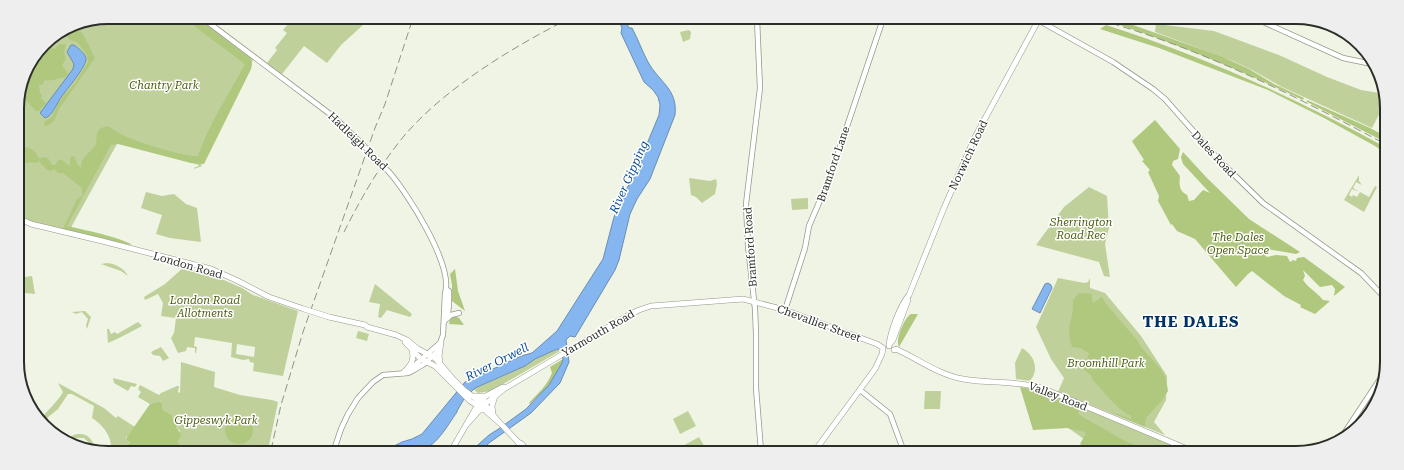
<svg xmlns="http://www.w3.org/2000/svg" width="1404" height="470" viewBox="0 0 1404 470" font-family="'Roboto Serif',serif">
	<rect width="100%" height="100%" fill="#eff4e4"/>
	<!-- green -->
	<path fill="#bfd09b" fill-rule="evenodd" d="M108 17H201L254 57 250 68 201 164 202 166 194 169 195 167H197L199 165 118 142 68 233 18 218 17 103 24 73 44 44 74 24Z
		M282 17 367 18 362 26 341 45 327 63 304 46 282 74 267 63 277 50 275 48 287 33 283 30 289 23Z
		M1156 24 1214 31 1279 55 1327 77 1361 90 1385 94V103L1372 128 1282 87 1252 70 1233 61 1155 32Z
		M689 30 691 32 690 39 683 42 680 32Z
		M1359 175V181L1362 185 1356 182 1353 188 1359 192 1352 189 1349 195 1352 197 1353 195 1357 197 1360 192 1369 197 1375 186 1377 187 1364 212 1344 200Z
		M689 178 710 181 716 179 717 184 715 194 702 203 696 197 691 195Z
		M1089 187 1107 196 1109 228 1105 244 1110 277 1104 276 1099 262 1036 245 1064 207Z
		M146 192 162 196 174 194 186 204 197 208 201 242 170 238 156 234 162 215 141 208Z
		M808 198V209L792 210 791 199Z
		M107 263C116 264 124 268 128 276L121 271 101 264Z
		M184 267 210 274 242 288 253 295 298 311 283 376 253 371 254 363 250 362 249 359 243 360 231 357 232 343 195 337 194 346 197 347 196 353H195V348L187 347 186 351 178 353 171 338 174 333 176 318 161 316 163 303 158 294 145 300 144 297 165 284ZM237 344 255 347 254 357 236 354Z
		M32 276 35 294 25 293 18 287V278Z
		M1058 278 1084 283 1088 282 1090 278V288L1105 293 1141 336 1167 376 1166 400 1154 422 1165 435 1058 392 1064 378 1051 359 1036 327Z
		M375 284 412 314 410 317 387 310 381 318 378 317 380 304 369 302Z
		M85 311 91 317 87 329 86 325 88 319 82 312 76 314 72 312Z
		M138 322 142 326 119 338 108 343 107 329H109L111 334 115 332 117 334Z
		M358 331 369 334 367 341 356 338Z
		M161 347 169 358 163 361 160 356 153 355 151 352Z
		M1022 348C1034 355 1040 369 1030 381L1016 379 1015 363Z
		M559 349 560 351 491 391 478 393 473 389 525 366 535 359 555 350Z
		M181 362 215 372 214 387 240 395 272 400 278 402 268 450H179L180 446 178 440 180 431 176 427 180 424 178 420 173 418 172 415 162 409 161 402 160 401 150 404 138 397 141 392 138 389 140 385 159 395 161 393 177 386H179L178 392 180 393Z
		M113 378 137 384 135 387 131 386 128 391 114 383Z
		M58 383 104 408 116 418 118 416 135 427 126 438 130 441 126 447 128 450H120V448L111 447C111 435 102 424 92 418L94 406 72 394H68L58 409 41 423 40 420C47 410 57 403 63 392Z
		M1022 388 1040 390 1190 453 1102 452 1067 427Z
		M925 391H941L940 409H924Z
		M688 411 696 426 680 434 673 419Z
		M77 434C88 433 93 439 95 450H91L89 443 84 438H77L70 441 65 438Z
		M699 437 707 451H681L679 448Z"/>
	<!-- forest -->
	<path fill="#b0c77e" d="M182 17H195L250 58 252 64 251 69 204 164 191 163 118 144 111 145 67 226C89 231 111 235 131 244L130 245 63 229 77 199 82 196V188L63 173H58L54 169 51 171 47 170 39 161 37 163 30 162 28 163 23 162 18 163 17 147C32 148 32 147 40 159L42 157 48 158 52 165H55L59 160H62L70 166V157L73 156 75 157 77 164 81 168C80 157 91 153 96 144 97 139 96 134 98 131 100 128 104 127 107 126 113 128 117 133 123 135 134 141 188 158 198 156 209 124 229 94 245 64Z
		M1113 20H1119L1223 57 1249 69 1274 84 1304 98 1303 100C1242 71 1177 44 1111 22Z
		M74 24C84 32 89 47 95 58L59 109 54 121 47 126 44 125V122L52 117 60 100 75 83 88 62 87 55 78 43 74 41 70 40 66 36V32L63 31Z
		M1106 25C1203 56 1296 98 1385 147V153L1375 146 1324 118 1268 90 1159 48 1100 29Z
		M60 44H66L64 52 66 59 62 65 68 74 65 77C58 78 52 82 45 80L42 85H38L40 89 39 91 42 96 41 98 46 103 39 111H36L19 93 24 73 30 65 49 46 54 49Z
		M1307 100 1370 128 1385 136V142L1307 102Z
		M1155 120 1180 149 1178 159 1173 161 1172 165 1180 176C1179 184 1179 191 1187 195L1189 201 1194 200 1203 190 1210 193 1183 164 1181 157 1183 152 1206 177 1249 219 1300 252 1296 254 1267 249 1263 253 1267 257 1276 255 1287 256 1290 262 1293 260 1296 261 1297 258 1304 257 1345 287 1334 296 1335 289 1332 285 1320 287 1303 270 1305 276 1303 280C1308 288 1317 292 1323 300L1330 301 1315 314 1300 307 1301 305 1284 296 1252 271 1248 274 1236 287 1195 239 1177 231 1172 224 1171 225 1158 201 1159 196 1148 172 1150 170 1142 161 1144 160 1132 141Z
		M455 269 458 291 465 311 452 301V285L450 274Z
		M1079 293 1092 294V301L1093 303 1102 297 1106 304 1137 340 1141 347 1161 369 1166 379 1168 391 1162 400 1146 418 1145 423V427L1112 413 1118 414 1131 419V416C1117 410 1103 390 1092 379L1091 375 1084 370 1089 353 1080 348 1072 347C1070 340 1068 330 1070 323 1073 314 1073 310 1073 300Z
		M911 314H918L899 347C895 340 904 318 911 314Z
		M454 316 459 318 464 325 449 324 450 320Z
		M563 359C560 376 542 393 530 404L529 403C538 393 547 386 552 373L550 367Z
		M1020 387 1031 389 1080 409 1078 413 1081 416 1125 441 1152 452H1092L1080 444 1086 433 1085 432 1067 428 1033 430Z
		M160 401 162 404V409L172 415 173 418 180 422V424L176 427 181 434 180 438 178 440 180 446 179 450 127 449 126 446 130 442 127 440V437L150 404Z
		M225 430a14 14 0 1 1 28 0a14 14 0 1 1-28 0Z"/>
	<!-- water -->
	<path fill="#86b6f0" stroke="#6b8db4" d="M618 18H624L629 28H632C638 39 642 51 648 62 659 82 678 89 675 115L650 179 637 199 630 214 619 260 615 270 575 337 570 336 566 340 569 362 560 383 531 413 489 443 481 451H471L489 435 500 428 526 409 549 385 562 363 563 359 560 350 557 349 535 359 525 366 475 388 464 399 457 411V412C447 426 436 448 418 451 408 452 398 451 389 451L392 447 402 442 412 439 422 434 465 382 521 356 532 353 557 331 603 259 614 217 625 191 639 169 644 151 659 115 660 105 658 97 653 90 644 82 621 33 622 28Z
		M71 45H74C78 48 86 54 86 59 86 67 67 89 62 96 57 102 53 116 45 118L40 113 73 69 74 64 67 52Z
		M1048 283 1051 285 1052 288 1040 313 1032 309 1045 284Z"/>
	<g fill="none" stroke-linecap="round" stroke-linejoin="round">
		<!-- secondary casing -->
		<g stroke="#939889" stroke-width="6">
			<path id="secondary" d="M201 17 334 117 363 145
				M757 19 760 88 746 204 748 246 755 309 756 334V388L761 451
				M1038 20 1113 62 1153 89 1165 99 1217 158 1263 203 1361 273 1384 297
				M1259 20 1343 58 1372 64
				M785 310 805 248 809 226 830 177 883 19
				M447 319 451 315 459 313
				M444 322C450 315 449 300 449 291L446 289
				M408 371 440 343
				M860 390 890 414 904 452
				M1341 438 1384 373
				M334 450 341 429 348 414 358 398 373 382 383 375 408 373 414 370 424 364 437 352 443 335 445 293C454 266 407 192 389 172"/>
		</g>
		<!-- primary casing -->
		<g stroke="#939889" stroke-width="6">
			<path id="primary" d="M18 218 31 224 102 241 211 269 236 280 269 297 304 309
				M329 317 365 325 367 327 396 335 407 340 418 349 435 358 453 379 464 390 487 407 498 421
				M405 342 421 359 435 366 470 401 486 411 502 425 518 442 522 444 527 451
				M889 345 893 340 908 300
				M889 346C890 332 900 306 909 295L944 208 975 137 1039 19
				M894 350 896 349C918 359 939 375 963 379 989 384 1016 380 1042 388L1197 453
				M440 362 439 356 441 342
				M403 373C410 366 415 361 412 350
				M472 396H486L503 387
				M493 414 492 406 495 396
				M467 424 484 405 504 389 625 317 639 310 651 306 743 299 785 310 877 344 883 348
				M518 442 522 451
				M451 451 477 406 486 396
				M814 452 875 369 882 354 883 348"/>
		</g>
		<!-- secondary -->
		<use href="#secondary" stroke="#fff" stroke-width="4.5"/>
		<!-- primary -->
		<use href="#primary" stroke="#fff" stroke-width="5"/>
		<!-- rail -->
		<path stroke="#909488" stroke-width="1" stroke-dasharray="8 4" stroke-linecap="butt" d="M522 18 542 21 560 18
			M1100 20C1200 48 1294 95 1385 144
			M344 232C361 198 380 165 404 136 446 87 513 47 570 18
			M271 450 281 405 303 332 375 128 385 104 413 18"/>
		<!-- secondary-bridge casing -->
		<g stroke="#939889" stroke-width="6" stroke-linecap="butt">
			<path id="secondary-bridge" d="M363 145 372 154
				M378 161 389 172"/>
		</g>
		<!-- primary-bridge casing -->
		<g stroke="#939889" stroke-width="6" stroke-linecap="butt">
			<path id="primary-bridge" d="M304 309 329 317"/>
		</g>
		<!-- secondary-bridge -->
		<use href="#secondary-bridge" stroke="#fff" stroke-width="4.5"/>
		<!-- primary-bridge -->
		<use href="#primary-bridge" stroke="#fff" stroke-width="5"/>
	</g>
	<g text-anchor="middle" stroke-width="3" stroke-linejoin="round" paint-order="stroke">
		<!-- park labels -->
		<g font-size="11" font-style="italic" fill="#4c5f10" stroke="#fff">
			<text x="164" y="89">Chantry Park</text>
			<text x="1081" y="226">Sherrington<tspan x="1081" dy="13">Road Rec</tspan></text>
			<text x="1238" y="241">The Dales<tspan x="1238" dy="13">Open Space</tspan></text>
			<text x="205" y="304">London Road<tspan x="205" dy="13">Allotments</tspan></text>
			<text x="1106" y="367">Broomhill Park</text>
			<text x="216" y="424">Gippeswyk Park</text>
		</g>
		<!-- street labels -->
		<g font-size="11" fill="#2b2e27" stroke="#fff">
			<text transform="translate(358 141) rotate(44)" y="4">Hadleigh Road</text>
			<text transform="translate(1214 154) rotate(47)" y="4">Dales Road</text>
			<text transform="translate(968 155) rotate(-65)" y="4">Norwich Road</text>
			<text transform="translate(833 164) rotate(-71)" y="4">Bramford Lane</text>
			<text transform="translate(750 247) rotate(-94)" y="4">Bramford Road</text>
			<text transform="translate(188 265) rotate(16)" y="4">London Road</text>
			<text transform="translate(819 323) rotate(20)" y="4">Chevallier Street</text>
			<text transform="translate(598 333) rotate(-30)" y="4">Yarmouth Road</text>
			<text transform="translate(1058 396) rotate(21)" y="4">Valley Road</text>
		</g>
		<!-- water labels -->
		<g font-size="12" font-style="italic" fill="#0c4f94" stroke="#fff">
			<text transform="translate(629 177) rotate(-66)" y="4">River Gipping</text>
			<text transform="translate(497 362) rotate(-27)" y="4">River Orwell</text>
		</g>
		<!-- district labels -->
		<g font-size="15" font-weight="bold" letter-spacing="1" fill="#003163" stroke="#fff">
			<text x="1191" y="327">THE DALES</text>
		</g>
	</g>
	<!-- crop -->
	<path d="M0 0H1404V470H0ZM108 24H1296A84 84 0 0 1 1380 108V362A84 84 0 0 1 1296 446H108A84 84 0 0 1 24 362V108A84 84 0 0 1 108 24Z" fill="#eee" fill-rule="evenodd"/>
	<path fill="none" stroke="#2b2e27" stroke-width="2" d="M108 24H1296A84 84 0 0 1 1380 108V362A84 84 0 0 1 1296 446H108A84 84 0 0 1 24 362V108A84 84 0 0 1 108 24Z"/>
</svg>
